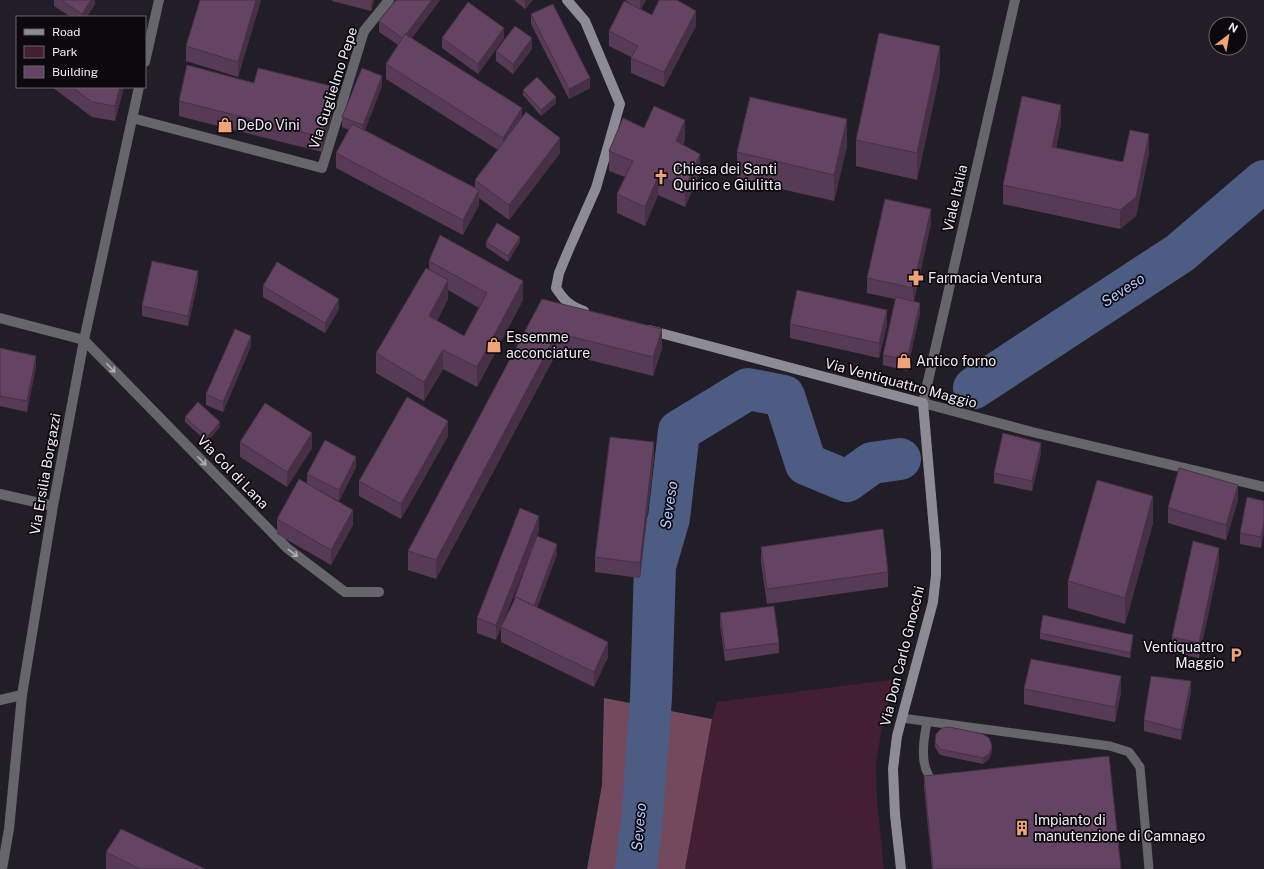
<svg xmlns="http://www.w3.org/2000/svg" width="1264" height="869" viewBox="0 0 1264 869" font-family="'Public Sans',sans-serif">
	<rect width="100%" height="100%" fill="#221e27"/>
	<!-- green -->
	<path fill="#441e32" d="M897 679 883 720 876 763 877 802 884 869H685L712 719 717 702Z"/>
	<!-- forest -->
	<path fill="#74495e" d="M604 698 712 719 685 869H587L602 785Z"/>
	<g fill="none" stroke-linecap="round" stroke-linejoin="round">
		<!-- river -->
		<path stroke="#4c5c83" stroke-width="42" d="M974 388 1180 253 1264 181
			M636 869 642 817 651 698 655 566 669 518 679 431 748 389 784 396 806 464 847 481 872 463 900 459"/>
		<!-- lane -->
		<path stroke="#65656b" stroke-width="9" d="M902 718 1110 746 1129 752 1140 767 1149 869
			M927 722C924 737 920 760 928 774 929 778 934 780 937 782"/>
		<!-- street -->
		<path stroke="#65656b" stroke-width="10" d="M1015 0 923 403 1032 432 1264 487
			M145 62 159 0
			M132 118 322 168 364 31 389 0
			M0 318 84 340
			M84 340 287 548 345 592H379
			M0 494 53 506
			M0 700 22 695
			M2 869 9 829 22 695 53 506 84 340 139 87"/>
		<!-- secondary -->
		<path stroke="#8d8c95" stroke-width="10" d="M567 0 585 21 620 104 596 188 569 249 559 273 556 288C564 300 569 306 584 311
			M649 330 923 403 936 553V575L933 602 897 736 893 769 895 815 901 869"/>
	</g>
	<!-- wall -->
	<path fill="#573a55" fill-rule="evenodd" d="M54 0H95V4L87 17H71L54 6Z
		M261 0 238 77 186 61V46Z
		M332 0H374L371 11 332 1Z
		M396 0H440L412 38 522 118 560 153 509 220 479 198V205L463 235 336 168V153L349 130 342 127V117L382 86 365 130 475 188V180L498 150 386 79V64L398 45 379 32V21Z
		M514 0H533L525 9Z
		M625 0H646L641 9 652 15 696 26 664 87 631 73V57L609 46V31L629 3Z
		M531 14 590 88 569 99 531 24Z
		M442 38H504L478 74 442 48Z
		M532 49 513 74 496 61V51Z
		M940 73 917 180 856 166V140Z
		M254 83 335 102 322 152 179 116V101Z
		M52 87H124L115 121 92 117Z
		M523 90 556 103 541 116 523 95Z
		M1061 124 1056 148 1123 162 1149 153 1136 216 1120 229 1003 204V185Z
		M644 128 685 139 683 145 700 173 685 207 658 195 645 226 617 213V194L625 177 609 171V151Z
		M847 146 834 201 737 179V152Z
		M931 224 914 301 920 313 907 371 883 365V355L895 299 867 293V278Z
		M486 242H520L508 262 486 247Z
		M429 261 523 300 477 387 443 369 424 401 376 373V353L429 270ZM448 290 479 308 464 336 437 321 448 299Z
		M198 281 188 326 142 316V306Z
		M263 286 339 309 325 333 263 297Z
		M542 299 662 348 653 376 557 352 436 579 408 570V551Z
		M790 324 887 325 879 358 790 338Z
		M251 346 223 412 206 405V394Z
		M0 348 36 366 27 412 0 406Z
		M185 417 220 427 207 442 185 422Z
		M448 436 401 519 359 496V481Z
		M240 442 312 448 287 487 240 457Z
		M1041 453 1032 491 994 483V473Z
		M654 457 640 578 595 572V557Z
		M356 467 339 501 314 488 353 525 331 565 277 534V519L307 484V474Z
		M1238 500 1226 540 1168 523V508Z
		M1264 501 1261 548 1240 544V533Z
		M1153 523 1125 624 1068 608V581Z
		M539 531 537 536 557 554 537 608 608 657 594 687 501 642V627L496 640 477 633V618ZM532 549 514 599V602L502 625Z
		M761 547 888 572V587L767 604 761 562Z
		M1219 563 1199 658 1172 652V637Z
		M720 613 779 643V653L725 661 720 624Z
		M1040 633 1133 640 1130 658 1040 639Z
		M1024 689 1121 692 1115 722 1024 704Z
		M1191 692 1181 740 1144 731V720Z
		M935 742 992 752 989 759 983 764 940 755 935 747Z
		M924 776 1121 869H932L924 787Z
		M106 852 205 869H106Z"/>
	<!-- shaded-wall -->
	<path fill="#473045" d="M91 0H95V4L87 17H82V14Z
		M256 0H261L238 77V62Z
		M372 0H374L371 11V1Z
		M432 0H440L403 49V39Z
		M525 0H533L525 9Z
		M640 0H646L640 11Z
		M696 11V26L664 87V72Z
		M504 28V38L478 74V64Z
		M532 38V49L513 74V64Z
		M940 46V73L917 180V153Z
		M382 76V86L363 135V125Z
		M590 78V88L569 99V89Z
		M120 87H124L115 121V106Z
		M335 87V102L322 152V137Z
		M556 97V103L541 116V110Z
		M1061 105V124L1052 167V147Z
		M522 108V123L503 153V138Z
		M847 119V146L834 201V175Z
		M685 120V139L676 160V141Z
		M1149 134V153L1136 216 1120 229V210Z
		M560 138V153L509 220V205Z
		M700 154V173L685 207V188Z
		M658 176V195L645 226V207Z
		M479 190V205L463 235V220Z
		M931 209V224L913 303V288Z
		M520 237V242L508 262V256Z
		M198 271V281L188 326V316Z
		M448 280V299L429 336V316Z
		M523 281V300L477 387V367Z
		M339 299V309L325 333V323Z
		M920 303V313L907 371V360Z
		M887 310V325L879 358V343Z
		M662 329V348L653 376V357Z
		M557 333V352L436 579V560Z
		M251 336V346L223 412V402Z
		M443 350V369L424 401V382Z
		M36 356V366L27 412V401Z
		M448 421V436L401 519V504Z
		M220 422V427L207 442V437Z
		M312 433V448L287 487V472Z
		M654 442V457L640 578V563Z
		M1041 443V453L1032 491V481Z
		M356 457V467L339 501V490Z
		M1238 485V500L1226 540V525Z
		M1153 496V523L1125 624V598Z
		M353 510V525L331 565V550Z
		M539 516V531L496 640V625Z
		M1264 523V533L1261 548V537Z
		M557 544V554L534 616V606Z
		M1219 548V563L1199 658V643Z
		M1133 635V640L1130 658V653Z
		M608 642V657L594 687V672Z
		M1121 676V692L1115 722V707Z
		M1191 681V692L1181 740V730Z
		M992 746V752L989 759 983 764V758Z"/>
	<!-- building -->
	<path fill="#654463" stroke="#473045" d="M61 0H91L82 14Z
		M200 0H256L238 62 186 46Z
		M396 0H432L406 34H405L402 38 379 21Z
		M659 0H677L696 11 664 72 631 58 638 46 609 31 624 1 652 15Z
		M468 2 504 28 478 64 442 38Z
		M553 4 590 78 569 89 531 14Z
		M515 26 532 38 513 64 496 51Z
		M879 33 940 46 917 153 856 140Z
		M405 34 522 108 503 138 386 64Z
		M187 65 254 83 258 68 335 87 322 137 179 101Z
		M362 68 382 76 363 125 342 117Z
		M537 77 556 97 541 110 523 90Z
		M72 87H120L115 106 92 102Z
		M1022 96 1061 105 1052 147 1123 162 1130 130 1149 134 1136 197 1120 210 1003 185Z
		M750 97 847 119 834 175 737 152Z
		M654 106 685 120 676 141 700 154 685 188 658 176 645 207 617 194 633 161 609 151 623 118 644 128Z
		M526 112 560 138 509 205 475 180Z
		M352 124 479 190 463 220 336 153Z
		M885 199 931 209 913 288 867 278Z
		M497 223 520 237 508 256 486 242Z
		M440 235 523 281 477 367 443 350 424 382 376 353 426 268 448 280 429 316 464 336 487 293 429 261Z
		M152 261 198 271 188 316 142 306Z
		M277 262 339 299 325 323 263 286Z
		M797 290 887 310 879 343 790 324Z
		M896 297 920 303 907 360 883 355Z
		M542 299 662 329 653 357 557 333 436 560 408 551Z
		M235 329 251 336 223 402 206 394Z
		M0 348 36 356 27 401 0 396Z
		M407 397 448 421 401 504 359 481Z
		M198 402 220 422 207 437 185 417Z
		M265 403 312 433 287 472 240 442Z
		M1003 433 1041 443 1032 481 994 473Z
		M610 437 654 442 640 563 595 557Z
		M325 440 356 457 339 490 307 474Z
		M1179 468 1238 485 1226 525 1168 508Z
		M299 479 353 510 331 550 277 519Z
		M1097 480 1153 496 1125 598 1068 581Z
		M1247 497 1264 501V523L1261 537 1240 533Z
		M520 508 539 516 496 625 477 618Z
		M883 529 888 572 767 589 761 547Z
		M537 536 557 544 534 606 516 597 515 599H514Z
		M1193 541 1219 548 1199 643 1172 637Z
		M516 597 608 642 594 672 501 627Z
		M774 606 779 643 725 650 720 613Z
		M1043 615 1133 635 1130 653 1040 633Z
		M1031 659 1121 676 1115 707 1024 689Z
		M1151 676 1191 681 1181 730 1144 720Z
		M949 727 983 734 989 738 992 746 989 754 983 758 940 749 935 742 936 734 942 728Z
		M1109 756 1121 869H933L924 776Z
		M121 829 205 869H140L106 852Z"/>
	<!-- one-way arrows -->
	<defs><path id="oneway-shaft" d="M-6 0H5M1.5-3L5.5 0L1.5 3" fill="none" stroke-width="1.6" stroke-linecap="round" stroke-linejoin="round"/></defs>
	<g stroke="#b1afb6">
		<use href="#oneway-shaft" transform="translate(111 368) rotate(46)"/>
		<use href="#oneway-shaft" transform="translate(202 461) rotate(46)"/>
		<use href="#oneway-shaft" transform="translate(293 553) rotate(37)"/>
	</g>
	<!-- icons -->
	<defs>
		<g id="shop-bare" transform="scale(1.2)"><path d="M-5-2.5h2.3a2.7 3.5 0 0 1 5.4 0H5L5.5 6h-11ZM-1.5-2.5h3a1.5 2.3 0 0 0-3 0Z" fill="#efa377" stroke="#0b090d" stroke-width="2.5" paint-order="stroke"/></g>
		<g id="church-bare" transform="scale(1.2)"><path d="M-1.2-6h2.4v3.5h3.3v2.4h-3.3V6h-2.4V-.1h-3.3v-2.4h3.3Z" fill="#efa377" stroke="#0b090d" stroke-width="2.5" paint-order="stroke"/></g>
		<g id="pharmacy-bare" transform="scale(1.2)"><path d="M-2-6h4v4h4v4h-4v4h-4v-4h-4v-4h4Z" fill="#efa377" stroke="#0b090d" stroke-width="2.5" paint-order="stroke"/></g>
		<g id="parking-bare" transform="scale(1.2)"><path d="M-3.5-5.5H1a3.5 3.5 0 0 1 0 7H-1V5.5H-3.5ZM-1-3.4V-.6H.8a1.4 1.4 0 0 0 0-2.8Z" fill="#efa377" stroke="#0b090d" stroke-width="2.5" paint-order="stroke"/></g>
		<g id="building-bare" transform="scale(1.2)"><path d="M-4-6H4V6H1V3H-1V6H-4ZM-2.5-4.3h1.7v1.8h-1.7ZM.8-4.3h1.7v1.8H.8ZM-2.5-1h1.7V.8h-1.7ZM.8-1h1.7V.8H.8Z" fill="#efa377" stroke="#0b090d" stroke-width="2.5" paint-order="stroke"/></g>
	</defs>
	<g fill-rule="evenodd">
		<use href="#shop-bare" x="225" y="125"/>
		<use href="#church-bare" x="661" y="177"/>
		<use href="#pharmacy-bare" x="916" y="278"/>
		<use href="#shop-bare" x="494" y="345"/>
		<use href="#shop-bare" x="904" y="361"/>
		<use href="#parking-bare" x="1236" y="655"/>
		<use href="#building-bare" x="1022" y="828"/>
	</g>
	<g text-anchor="middle" stroke-width="3.5" stroke-linejoin="round" paint-order="stroke">
		<!-- street labels -->
		<g font-size="14" fill="#efecf3" stroke="#0b090d">
			<text transform="translate(333 88) rotate(-72)" y="5">Via Guglielmo Pepe</text>
			<text transform="translate(955 198) rotate(-77)" y="5">Viale Italia</text>
			<text transform="translate(901 383) rotate(15)" y="5">Via Ventiquattro Maggio</text>
			<text transform="translate(233 472) rotate(46)" y="5">Via Col di Lana</text>
			<text transform="translate(45 474) rotate(-80)" y="5">Via Ersilia Borgazzi</text>
			<text transform="translate(902 656) rotate(-76)" y="5">Via Don Carlo Gnocchi</text>
		</g>
		<!-- poi labels -->
		<g font-size="14" fill="#efecf3" stroke="#0b090d" text-anchor="start">
			<text x="237" y="130">DeDo Vini</text>
			<text x="673" y="174">Chiesa dei Santi<tspan x="673" dy="16">Quirico e Giulitta</tspan></text>
			<text x="928" y="283">Farmacia Ventura</text>
			<text x="506" y="342">Essemme<tspan x="506" dy="16">acconciature</tspan></text>
			<text x="916" y="366">Antico forno</text>
			<text x="1224" y="652" text-anchor="end">Ventiquattro<tspan x="1224" dy="16">Maggio</tspan></text>
			<text x="1034" y="825">Impianto di<tspan x="1034" dy="16">manutenzione di Camnago</tspan></text>
		</g>
		<!-- water labels -->
		<g font-size="15" font-style="italic" fill="#b3c9fe" stroke="#0b090d">
			<text transform="translate(1123 290) rotate(-33)" y="5">Seveso</text>
			<text transform="translate(669 505) rotate(-81)" y="5">Seveso</text>
			<text transform="translate(639 827) rotate(-85)" y="5">Seveso</text>
		</g>
	</g>
	<!-- legend -->
	<rect x="16" y="16" width="130" height="72" fill="#0b090d" stroke="#666469"/>
	<rect x="24" y="29" width="20" height="6" fill="#8d8c95" stroke="#666469"/>
	<text x="52" y="36" font-size="12" fill="#efecf3">Road</text>
	<rect x="24" y="46" width="20" height="12" fill="#441e32" stroke="#666469"/>
	<text x="52" y="56" font-size="12" fill="#efecf3">Park</text>
	<rect x="24" y="66" width="20" height="12" fill="#654463" stroke="#666469"/>
	<text x="52" y="76" font-size="12" fill="#efecf3">Building</text>
	<!-- north arrow -->
	<g transform="translate(1228 36) rotate(31)"><circle r="19" fill="#0b090d" stroke="#666469"/>
	<path d="M0-3L7 15L0 10L-7 15Z" fill="#efa377"/>
	<text y="-6" font-size="11" font-weight="bold" text-anchor="middle" fill="#efecf3">N</text>
	</g>
</svg>
